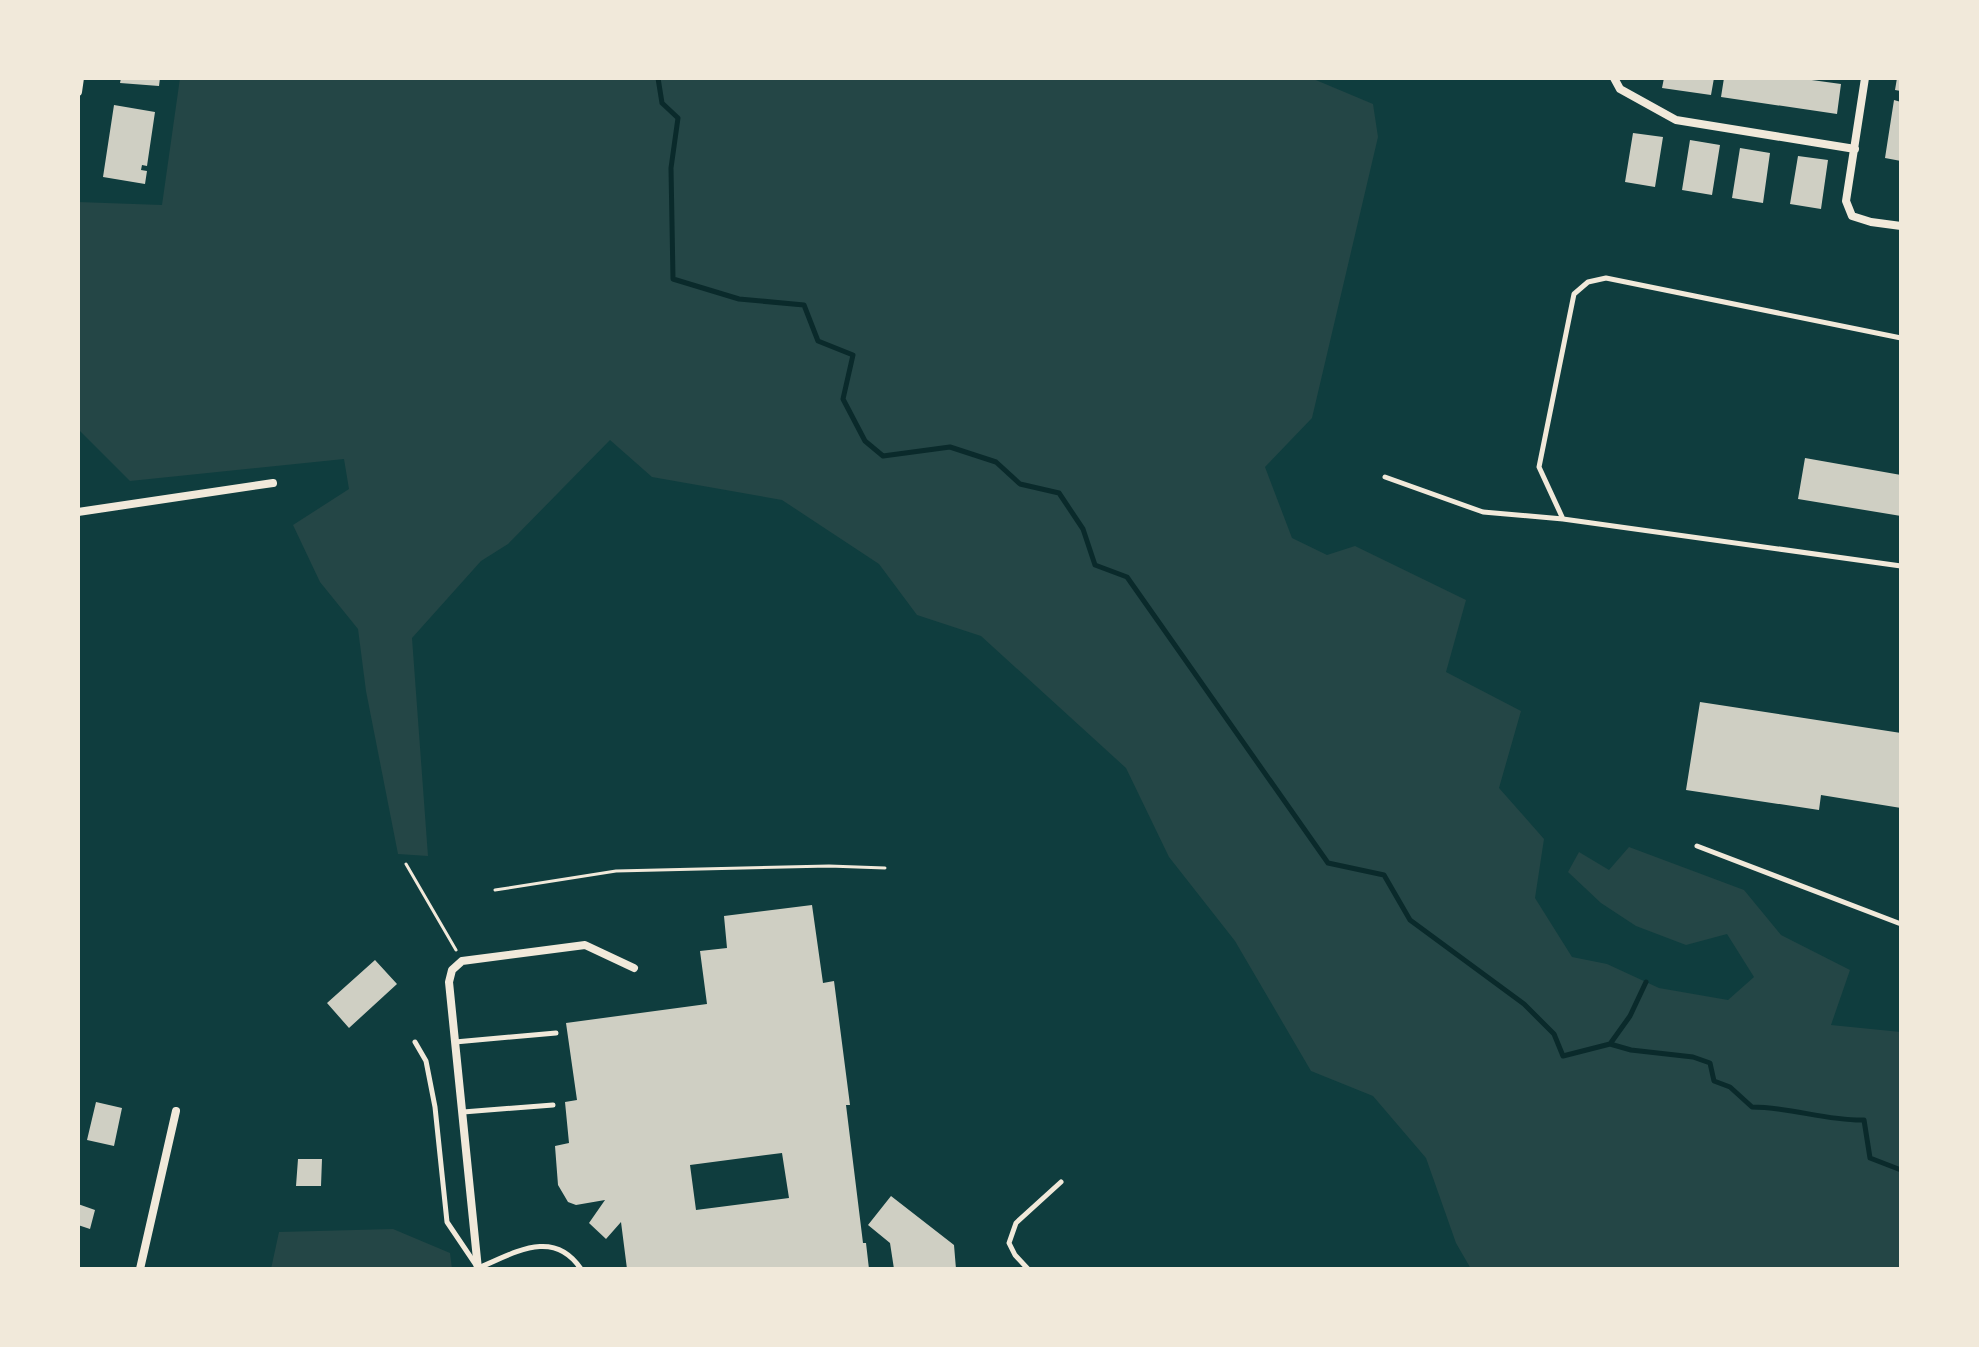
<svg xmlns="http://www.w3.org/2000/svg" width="1979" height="1347" viewBox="0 0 1979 1347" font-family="'PT Sans Narrow',sans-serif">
	<rect width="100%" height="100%" fill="#0f3d3e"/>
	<!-- green -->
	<path fill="#244646" d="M180 78H1311L1373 104 1378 137 1312 418 1265 467 1292 538 1327 555 1355 546 1466 600 1446 672 1521 711 1499 788 1544 839 1535 898 1572 957 1607 964 1659 988 1728 1000 1754 977 1727 934 1686 945 1636 926 1601 903 1568 872 1579 852 1609 870 1629 847 1744 890 1781 935 1850 970 1831 1025 1901 1032V1269H1471L1456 1243 1426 1158 1373 1096 1311 1071 1235 941 1169 857 1126 768 981 636 917 615 879 564 782 500 652 477 610 440 508 544 481 561 412 638 428 856 398 854 366 691 358 629 320 582 293 525 349 489 344 459 130 481 78 429V202L162 205Z
		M393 1229 450 1253 452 1269H271L279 1232Z"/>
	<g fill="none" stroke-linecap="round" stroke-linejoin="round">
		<!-- stream -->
		<path stroke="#0a2a2b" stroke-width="5" d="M658 78 662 103 678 118 671 168 673 279 739 299 804 305 818 341 853 355 843 399 865 441 883 456 950 447 996 462 1020 484 1059 493 1083 529 1095 565 1127 577 1328 863 1384 875 1410 920 1524 1004 1554 1034 1563 1056 1610 1044 1631 1050 1693 1057 1710 1063 1714 1081 1730 1087 1752 1107C1791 1107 1826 1121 1864 1120L1870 1158 1901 1170
			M1610 1044 1630 1016 1646 982"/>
	</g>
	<!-- building -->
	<path fill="#cfcfc3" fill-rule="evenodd" d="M121 78H160L159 86 120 83Z
		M1664 78H1714L1711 95 1662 88Z
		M1724 78H1797L1841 84 1837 114 1721 97Z
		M1897 78H1901V91L1895 90Z
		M1894 100 1901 102V161L1885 158Z
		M114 105 155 112 147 166 142 165 141 170 147 171 145 184 103 177Z
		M1633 133 1663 137 1655 187 1625 182Z
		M1690 140 1720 145 1712 195 1682 190Z
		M1740 148 1770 153 1763 203 1732 198Z
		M1798 156 1828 160 1821 209 1790 204Z
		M1805 458 1901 475V516L1798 499Z
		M1700 702 1901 733V808L1821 795 1819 810 1686 790Z
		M812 905 823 983 834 981 850 1105H846L863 1243H866L869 1269H627L621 1222 606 1239 589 1223 605 1200 576 1205 568 1202 558 1185 555 1146 569 1143 565 1102 577 1100 566 1023 707 1004 700 951 727 948 724 916ZM782 1153 789 1198 696 1210 690 1165Z
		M375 960 397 984 349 1028 327 1003Z
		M96 1102 122 1108 114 1146 87 1140Z
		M298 1159H322L321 1186H296Z
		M891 1196 954 1245 956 1269H894L890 1243 868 1225Z
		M78 1204 95 1210 90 1229 78 1225Z"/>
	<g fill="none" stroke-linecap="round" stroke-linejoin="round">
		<!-- path -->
		<path stroke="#f1e9da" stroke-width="3" d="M406 864 456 950
			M495 890 616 871 829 866 885 868"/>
		<!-- service -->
		<path stroke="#f1e9da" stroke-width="5" d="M1385 477 1483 512 1563 519 1901 566
			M1563 519 1539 467 1574 294 1588 282 1606 278 1901 338
			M1697 846 1901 924
			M415 1042 426 1061 435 1107 447 1222 478 1268C513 1254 553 1227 581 1269
			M455 1042 556 1033
			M463 1112 553 1105
			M1028 1269 1015 1255 1009 1243 1016 1223 1061 1182"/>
		<!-- minor -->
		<path stroke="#f1e9da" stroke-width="8" d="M1614 78 1620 89 1676 120 1855 149
			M1865 78 1846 201 1852 216 1871 222 1901 226
			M78 92 80 78
			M78 512 273 483
			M140 1269 176 1111
			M478 1269 449 982 452 970 462 961 585 945 634 968"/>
	</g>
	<!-- border -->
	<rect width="1979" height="1347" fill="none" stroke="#f1e9da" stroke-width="160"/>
</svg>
